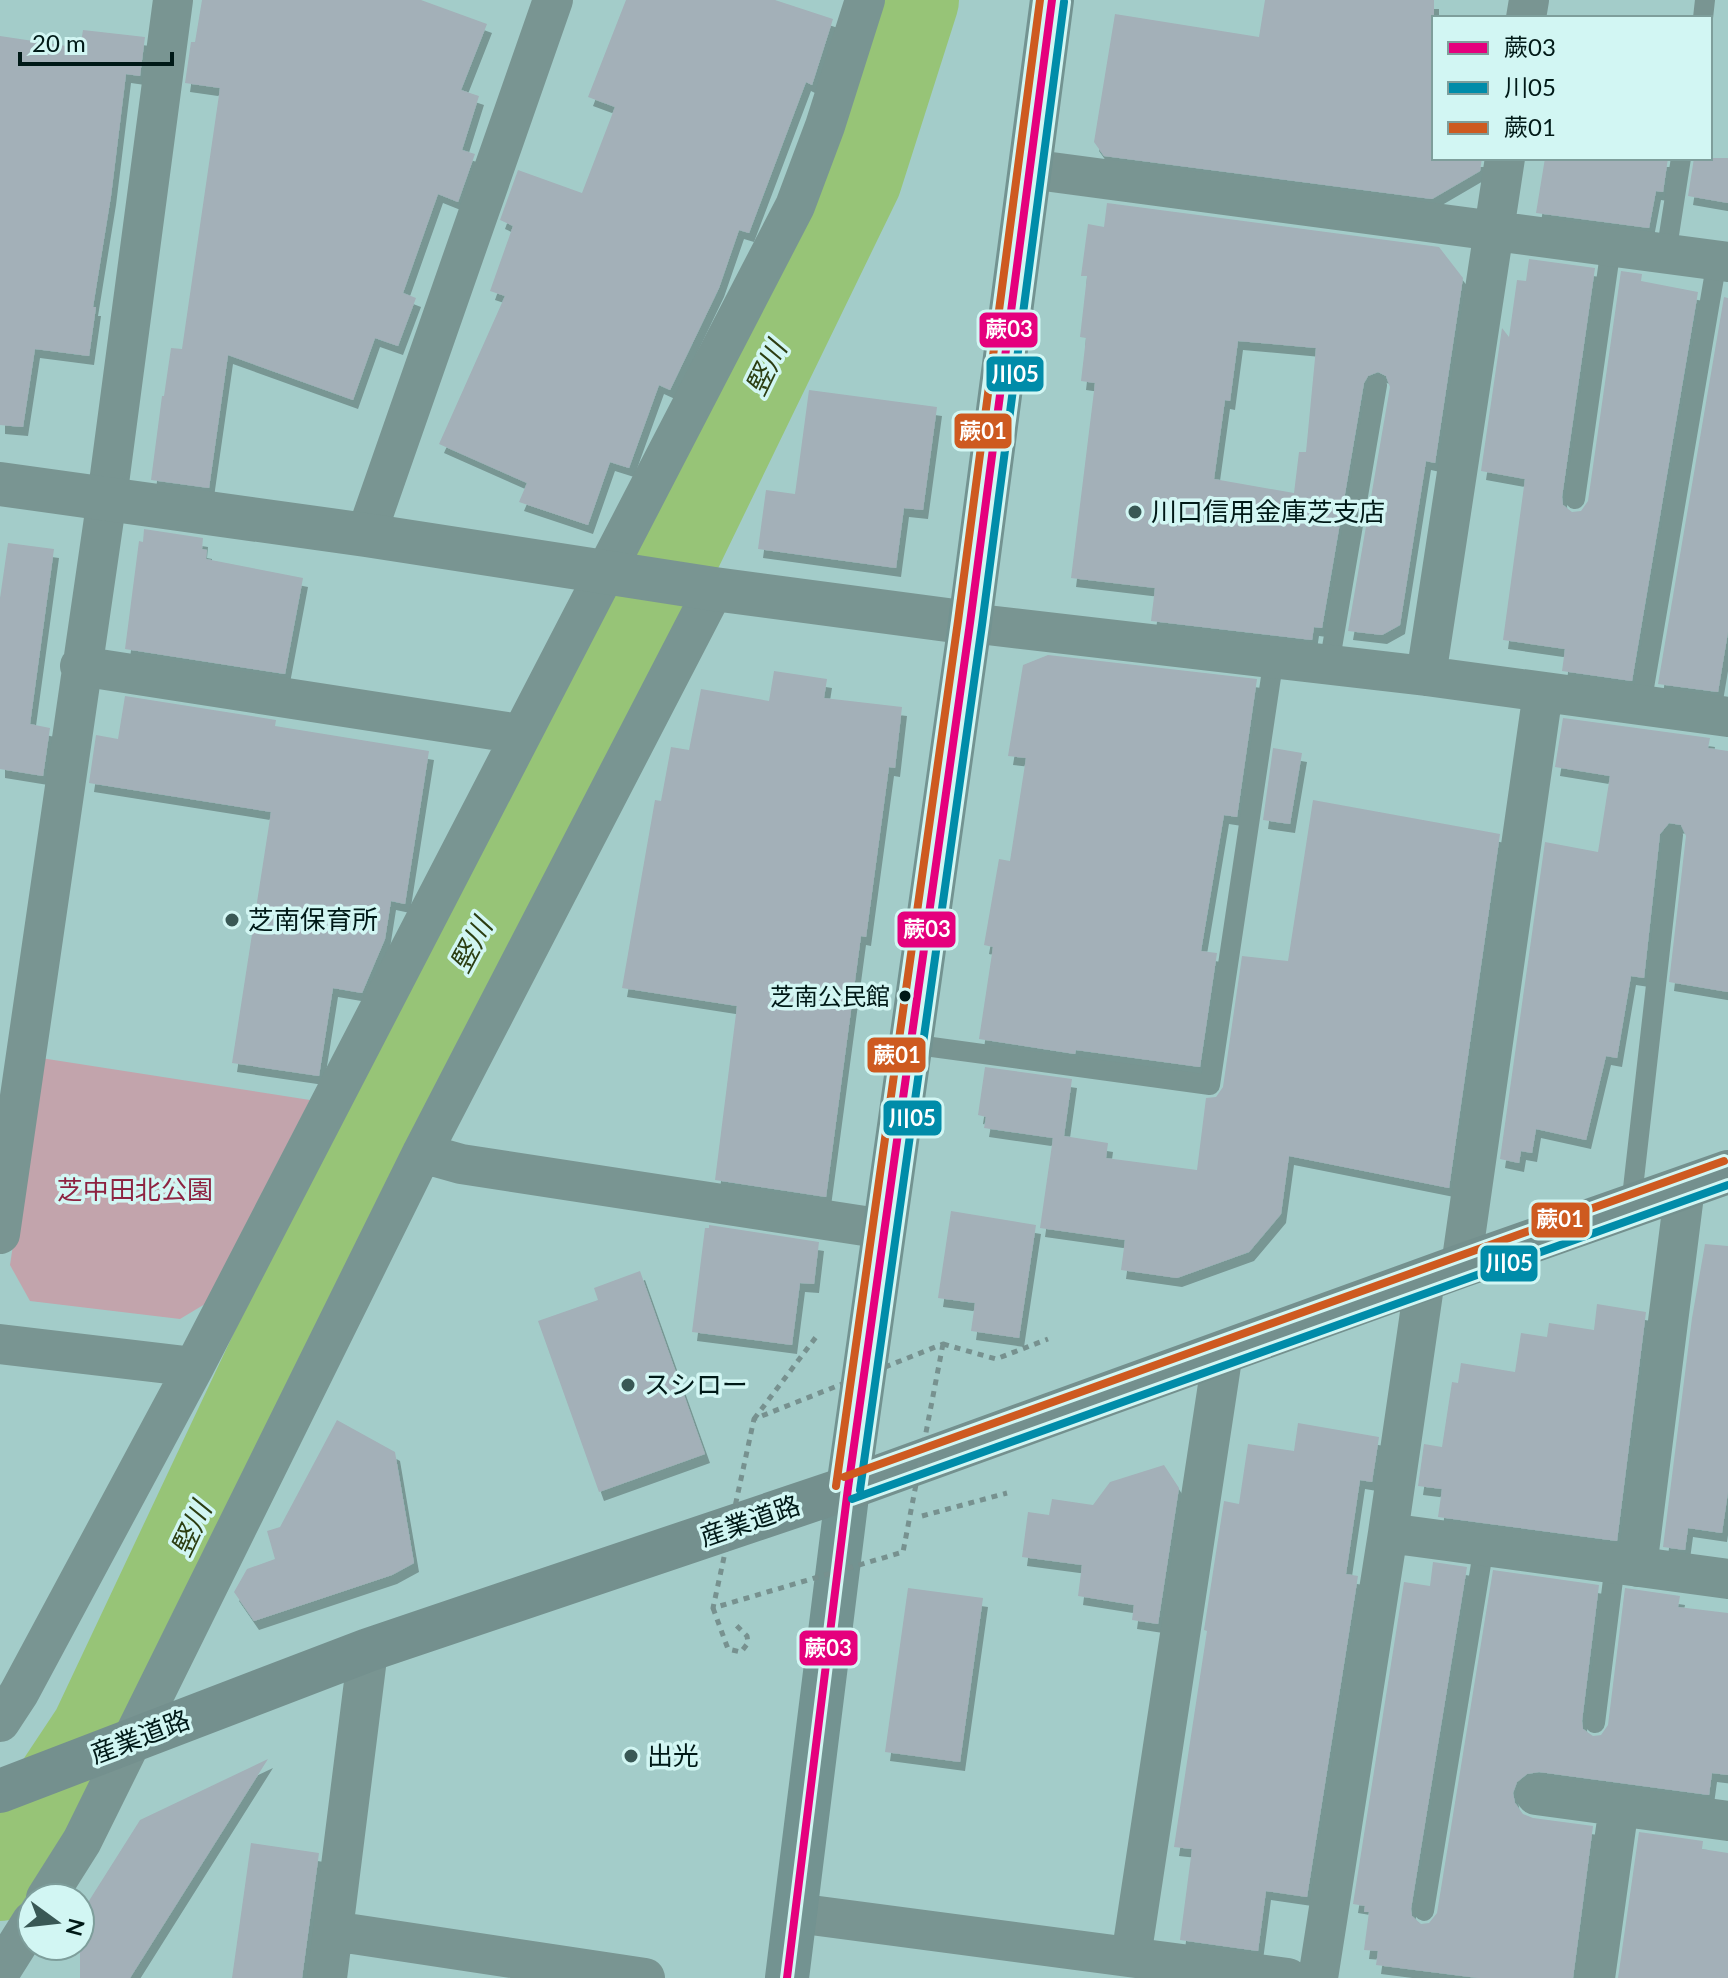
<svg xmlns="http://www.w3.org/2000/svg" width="1728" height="1978" viewBox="0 0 1728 1978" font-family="Lato,'Noto Sans JP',sans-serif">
	<defs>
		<filter id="shadow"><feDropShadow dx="5" dy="9" stdDeviation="0" flood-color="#0004"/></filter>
	</defs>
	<rect width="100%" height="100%" fill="#a3ccc9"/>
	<!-- green -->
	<path fill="#c2a4ac" d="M41 1058 310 1100 205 1304 180 1319 30 1301 10 1265Z"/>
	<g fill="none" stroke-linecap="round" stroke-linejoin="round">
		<!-- river -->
		<path stroke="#97c477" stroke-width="90" d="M0 1876 96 1731 433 1016 609 690 857 179 914 0"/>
	</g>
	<!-- building -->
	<path fill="#a3b0b8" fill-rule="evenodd" filter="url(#shadow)" d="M202 0H421L487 24 461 90 479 96 462 150 475 154 458 202 438 194 403 293 416 298 398 346 375 338 353 400 228 355 209 488 151 480 162 396H164L171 348 182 349 220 88 185 83 191 42H195Z
		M626 0H775L833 19 812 85 806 82 749 233 739 230 719 288 670 390 659 385 629 468 610 462 588 525 519 502 527 483 439 444 505 296 490 291 513 226 500 220 518 170 582 193 615 107 588 97Z
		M1265 0H1434V158H1482L1480 171 1432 199 1104 156 1094 142 1115 14 1259 37Z
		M83 30 145 37 140 76 126 74 111 196 93 307H96L89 356 35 349 23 427 0 425V36L80 48Z
		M1545 158H1668L1663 192 1656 191 1649 228 1536 213Z
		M1694 158H1728V203L1688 196Z
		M1107 203 1439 247 1463 278 1435 463 1426 461 1400 625 1382 635 1348 631 1390 387 1386 376 1378 372 1368 376 1364 383 1322 628 1314 627 1312 640 1151 621 1155 588 1071 578 1095 383 1081 381 1086 338 1080 337 1087 276H1081L1088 224 1104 227ZM1238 341 1316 348 1306 452H1299L1294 493 1214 479 1225 400 1230 401Z
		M1529 259 1595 268 1562 497 1563 505 1572 512 1581 511 1588 501 1621 271 1642 274 1641 281 1698 292 1632 681 1562 671 1565 649 1503 640 1525 479 1481 471 1502 328 1509 337 1517 280 1526 281Z
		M1724 297 1728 298V632L1718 692 1658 684Z
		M809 390 937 407 923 510 904 508 896 568 758 549 766 490 795 494Z
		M144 529 203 538 202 549 207 550 206 559 303 578 285 674 125 649 139 541 143 542Z
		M8 543 54 549 30 724 50 728 43 776 0 769V598Z
		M1048 655 1257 679 1237 817 1224 815 1201 951 1217 953 1200 1067 1076 1050 1075 1054 979 1039 993 947 984 945 999 859 1010 861 1026 758 1008 756 1023 665Z
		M774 671 827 679 824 698 902 707 895 768 889 767 866 937 861 936 826 1197 715 1180 737 1006 622 988 655 800 661 801 671 747 689 750 701 689 769 701Z
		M125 696 276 720 275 726 429 751 405 904 391 901 385 939 362 993 333 988 319 1076 232 1063 271 812 89 783 96 735 118 739Z
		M1563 718 1710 738 1708 748 1728 751V992L1669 982 1686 836 1681 825 1669 823 1660 834 1644 978 1631 976 1617 1058 1606 1056 1586 1140 1536 1129 1532 1153 1521 1151 1519 1163 1500 1159 1545 842 1598 852 1610 776 1555 767Z
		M1273 748 1302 753 1290 824 1263 820Z
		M1313 800 1500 834 1449 1188 1289 1156 1281 1214 1249 1252 1177 1278 1121 1270 1125 1240 1040 1228 1053 1138 984 1128 986 1117 978 1115 985 1067 1072 1079 1064 1136 1108 1143 1106 1158 1197 1170 1206 1098 1216 1097 1223 1087 1242 956 1288 961Z
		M951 1211 1036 1225 1019 1338 971 1331 975 1303 938 1298Z
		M709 1225 819 1242 814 1284 800 1283 792 1345 692 1332 705 1228H709Z
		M1705 1244 1728 1246V1492L1722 1533 1688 1528 1685 1550 1663 1547 1692 1318Z
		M640 1271 705 1454 599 1492 538 1321 598 1300 594 1288Z
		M1597 1304 1646 1312 1617 1541 1438 1517 1442 1489 1418 1486 1424 1444 1442 1447 1452 1382 1458 1383 1461 1363 1515 1372 1521 1333 1547 1337 1549 1323 1594 1330Z
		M337 1420 395 1452 414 1563 392 1575 254 1621 234 1592 247 1569 275 1559 267 1531 280 1527Z
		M1298 1423 1379 1437 1372 1482 1360 1480 1346 1574 1358 1576 1307 1897 1266 1891 1258 1951 1180 1940 1192 1849 1174 1847 1207 1631 1204 1630 1224 1501 1239 1504 1248 1444 1294 1451Z
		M1164 1465 1179 1488 1158 1624 1132 1620 1134 1605 1078 1596 1082 1565 1022 1557 1028 1512 1049 1515 1052 1499 1093 1505 1110 1482Z
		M1433 1562 1467 1567 1411 1909 1412 1916 1421 1924 1429 1923 1437 1913 1493 1570 1599 1585 1582 1721 1583 1729 1593 1736 1601 1735 1608 1725 1625 1588 1680 1596 1678 1607 1728 1613V1775L1712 1773 1709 1795 1539 1772 1527 1774 1517 1782 1513 1793 1515 1803 1523 1814 1533 1818 1593 1826 1573 1978H1478L1376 1965 1378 1951 1364 1950 1369 1912H1364L1365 1906 1353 1904 1404 1582 1430 1586Z
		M908 1588 983 1598 960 1762 885 1752Z
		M268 1759 130 1978H80V1915L140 1820Z
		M1639 1832 1703 1841 1702 1849 1728 1853V1978H1618Z
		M251 1843 319 1853 302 1978H232Z"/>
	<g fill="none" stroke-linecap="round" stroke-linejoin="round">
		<!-- path -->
		<path stroke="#77918f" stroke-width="5" stroke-dasharray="6 6" stroke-linecap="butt" d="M943 1344 996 1359 1048 1339
			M754 1419 819 1333
			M922 1516 1007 1493
			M713 1608 728 1649 741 1652 748 1643 747 1636 733 1622"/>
		<!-- service -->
		<path stroke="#799592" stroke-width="20" d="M1703 18 1705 0
			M1666 254 1681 158
			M1575 499 1611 247
			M1329 665 1377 385
			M1641 705 1717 260
			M910 1044 1210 1085 1274 657
			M1631 1206 1673 835
			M1595 1723 1615 1564
			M1424 1911 1484 1546"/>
		<!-- minor -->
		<path stroke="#799592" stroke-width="40" d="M1526 18 1529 0
			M1029 169 1728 262
			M366 535 553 0
			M970 623 1426 676 1728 717
			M80 666 520 734
			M1426 676 1505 158
			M422 1153 461 1164 884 1229
			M0 1234 107 498 173 0
			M1461 1266 1543 692
			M0 1344 194 1367
			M1388 1533 1728 1579
			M1637 1567 1685 1187
			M0 1722 19 1693 194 1367 795 206 825 126 865 0
			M1536 1795 1728 1821
			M46 1898 82 1841 422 1153 714 589
			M796 1913 1288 1978
			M333 1931 645 1978
			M1131 1957 1223 1352
			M0 1972 32 1921
			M327 1978 368 1650
			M1318 1978 1388 1533 1425 1279
			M1595 1978 1619 1806"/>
		<!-- tertiary -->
		<path stroke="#799592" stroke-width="44" d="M0 484 366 535 714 589 970 623"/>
		<!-- secondary -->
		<path stroke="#739391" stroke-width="44" d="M787 1978 848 1488 970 623 1052 0"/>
		<!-- primary -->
		<path stroke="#74908e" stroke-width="44" d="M0 1791 368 1650 848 1488 1461 1266 1728 1172"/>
		<!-- path-bridge -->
		<path stroke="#77918f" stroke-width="5" stroke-dasharray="6 6" stroke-linecap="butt" d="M943 1344 903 1552 713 1608 754 1419Z"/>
		<!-- bus-1 casing -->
		<g stroke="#d2f6f3" stroke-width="14">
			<path id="bus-1" d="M787 1978 848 1488 970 623 1052 0"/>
		</g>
		<!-- bus-2 casing -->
		<g stroke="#d2f6f3" stroke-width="14">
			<path id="bus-2" d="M860 1490 982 625 1064 2
				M852 1499 1728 1185"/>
		</g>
		<!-- bus-3 casing -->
		<g stroke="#d2f6f3" stroke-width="14">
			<path id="bus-3" d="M844 1477 1724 1161
				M836 1486 958 621 1040 0"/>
		</g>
		<!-- bus-1 -->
		<use href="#bus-1" stroke="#e5007d" stroke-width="8"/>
		<!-- bus-2 -->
		<use href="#bus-2" stroke="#008ca9" stroke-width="8"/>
		<!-- bus-3 -->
		<use href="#bus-3" stroke="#ce5a20" stroke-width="8"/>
	</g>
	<!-- markers -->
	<g fill="#395855" stroke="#d2f6f3" stroke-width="3">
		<circle cx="1135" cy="512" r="8"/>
		<circle cx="232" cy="920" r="8"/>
		<circle cx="628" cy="1385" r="8"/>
		<circle cx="631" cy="1756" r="8"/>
	</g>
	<circle fill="#001917" stroke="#d2f6f3" stroke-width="3" cx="905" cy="996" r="7"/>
	<g text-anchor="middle" stroke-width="7" stroke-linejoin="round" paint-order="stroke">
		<!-- bus labels -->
		<g font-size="24" fill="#001917" stroke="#d2f6f3" text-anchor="end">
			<text x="890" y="1005">芝南公民館</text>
		</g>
		<!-- poi labels -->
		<g font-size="26" fill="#001917" stroke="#d2f6f3" text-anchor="start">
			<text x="1151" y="521">川口信用金庫芝支店</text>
			<text x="248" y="929">芝南保育所</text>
			<text x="644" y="1394">スシロー</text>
			<text x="647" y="1765">出光</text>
		</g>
		<!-- park labels -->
		<g font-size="26" fill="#8d2341" stroke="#d2f6f3">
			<text x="135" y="1199">芝中田北公園</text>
		</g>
		<!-- street labels -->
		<g font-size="26" fill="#001917" stroke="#d2f6f3">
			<text transform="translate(750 1521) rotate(-19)" y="9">産業道路</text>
			<text transform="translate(140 1737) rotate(-21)" y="9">産業道路</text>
		</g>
		<!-- water labels -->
		<g font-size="28" font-style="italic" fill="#2c3e12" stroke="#d2f6f3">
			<text transform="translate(766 368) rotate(-64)" y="10">竪川</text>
			<text transform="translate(471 945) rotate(-62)" y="10">竪川</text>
			<text transform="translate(191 1529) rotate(-65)" y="10">竪川</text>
		</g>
	</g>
	<g stroke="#d2f6f3" stroke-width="3">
		<rect x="978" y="311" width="61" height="38" rx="8" fill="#e5007d"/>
		<rect x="985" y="355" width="60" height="38" rx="8" fill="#008ca9"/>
		<rect x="953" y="412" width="60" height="38" rx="8" fill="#ce5a20"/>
		<rect x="896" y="910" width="61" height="39" rx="8" fill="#e5007d"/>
		<rect x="866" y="1036" width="61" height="38" rx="8" fill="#ce5a20"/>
		<rect x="882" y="1099" width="61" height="38" rx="8" fill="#008ca9"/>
		<rect x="1530" y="1201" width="61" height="38" rx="8" fill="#ce5a20"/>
		<rect x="1479" y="1244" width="60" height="39" rx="8" fill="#008ca9"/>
		<rect x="798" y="1629" width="61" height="38" rx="8" fill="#e5007d"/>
	</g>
	<g font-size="22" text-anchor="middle" font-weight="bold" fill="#fff">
		<text x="1009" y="337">蕨03</text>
		<text x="1015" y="382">川05</text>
		<text x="983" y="439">蕨01</text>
		<text x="927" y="937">蕨03</text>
		<text x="897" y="1063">蕨01</text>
		<text x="912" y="1126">川05</text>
		<text x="1560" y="1227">蕨01</text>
		<text x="1509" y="1271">川05</text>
		<text x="828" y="1656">蕨03</text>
	</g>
	<!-- legend -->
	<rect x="1432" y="16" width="280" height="144" fill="#d2f6f3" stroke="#7e9e9b" stroke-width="2"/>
	<rect x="1448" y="42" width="40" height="12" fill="#e5007d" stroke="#7e9e9b" stroke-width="2"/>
	<text x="1504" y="56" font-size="24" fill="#001917">蕨03</text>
	<rect x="1448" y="82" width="40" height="12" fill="#008ca9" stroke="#7e9e9b" stroke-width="2"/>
	<text x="1504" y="96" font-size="24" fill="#001917">川05</text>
	<rect x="1448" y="122" width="40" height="12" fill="#ce5a20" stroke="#7e9e9b" stroke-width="2"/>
	<text x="1504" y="136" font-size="24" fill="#001917">蕨01</text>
	<!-- north arrow -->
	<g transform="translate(56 1922) rotate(105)"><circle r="38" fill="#d2f6f3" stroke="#7e9e9b" stroke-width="2"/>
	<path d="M0-6L14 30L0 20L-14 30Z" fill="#395855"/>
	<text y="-12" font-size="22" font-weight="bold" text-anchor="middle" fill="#001917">N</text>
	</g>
	<!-- scale -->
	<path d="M20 52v12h152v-12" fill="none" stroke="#001917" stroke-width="4"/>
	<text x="32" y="52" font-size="24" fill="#001917" stroke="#d2f6f3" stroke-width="6" paint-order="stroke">20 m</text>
</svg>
